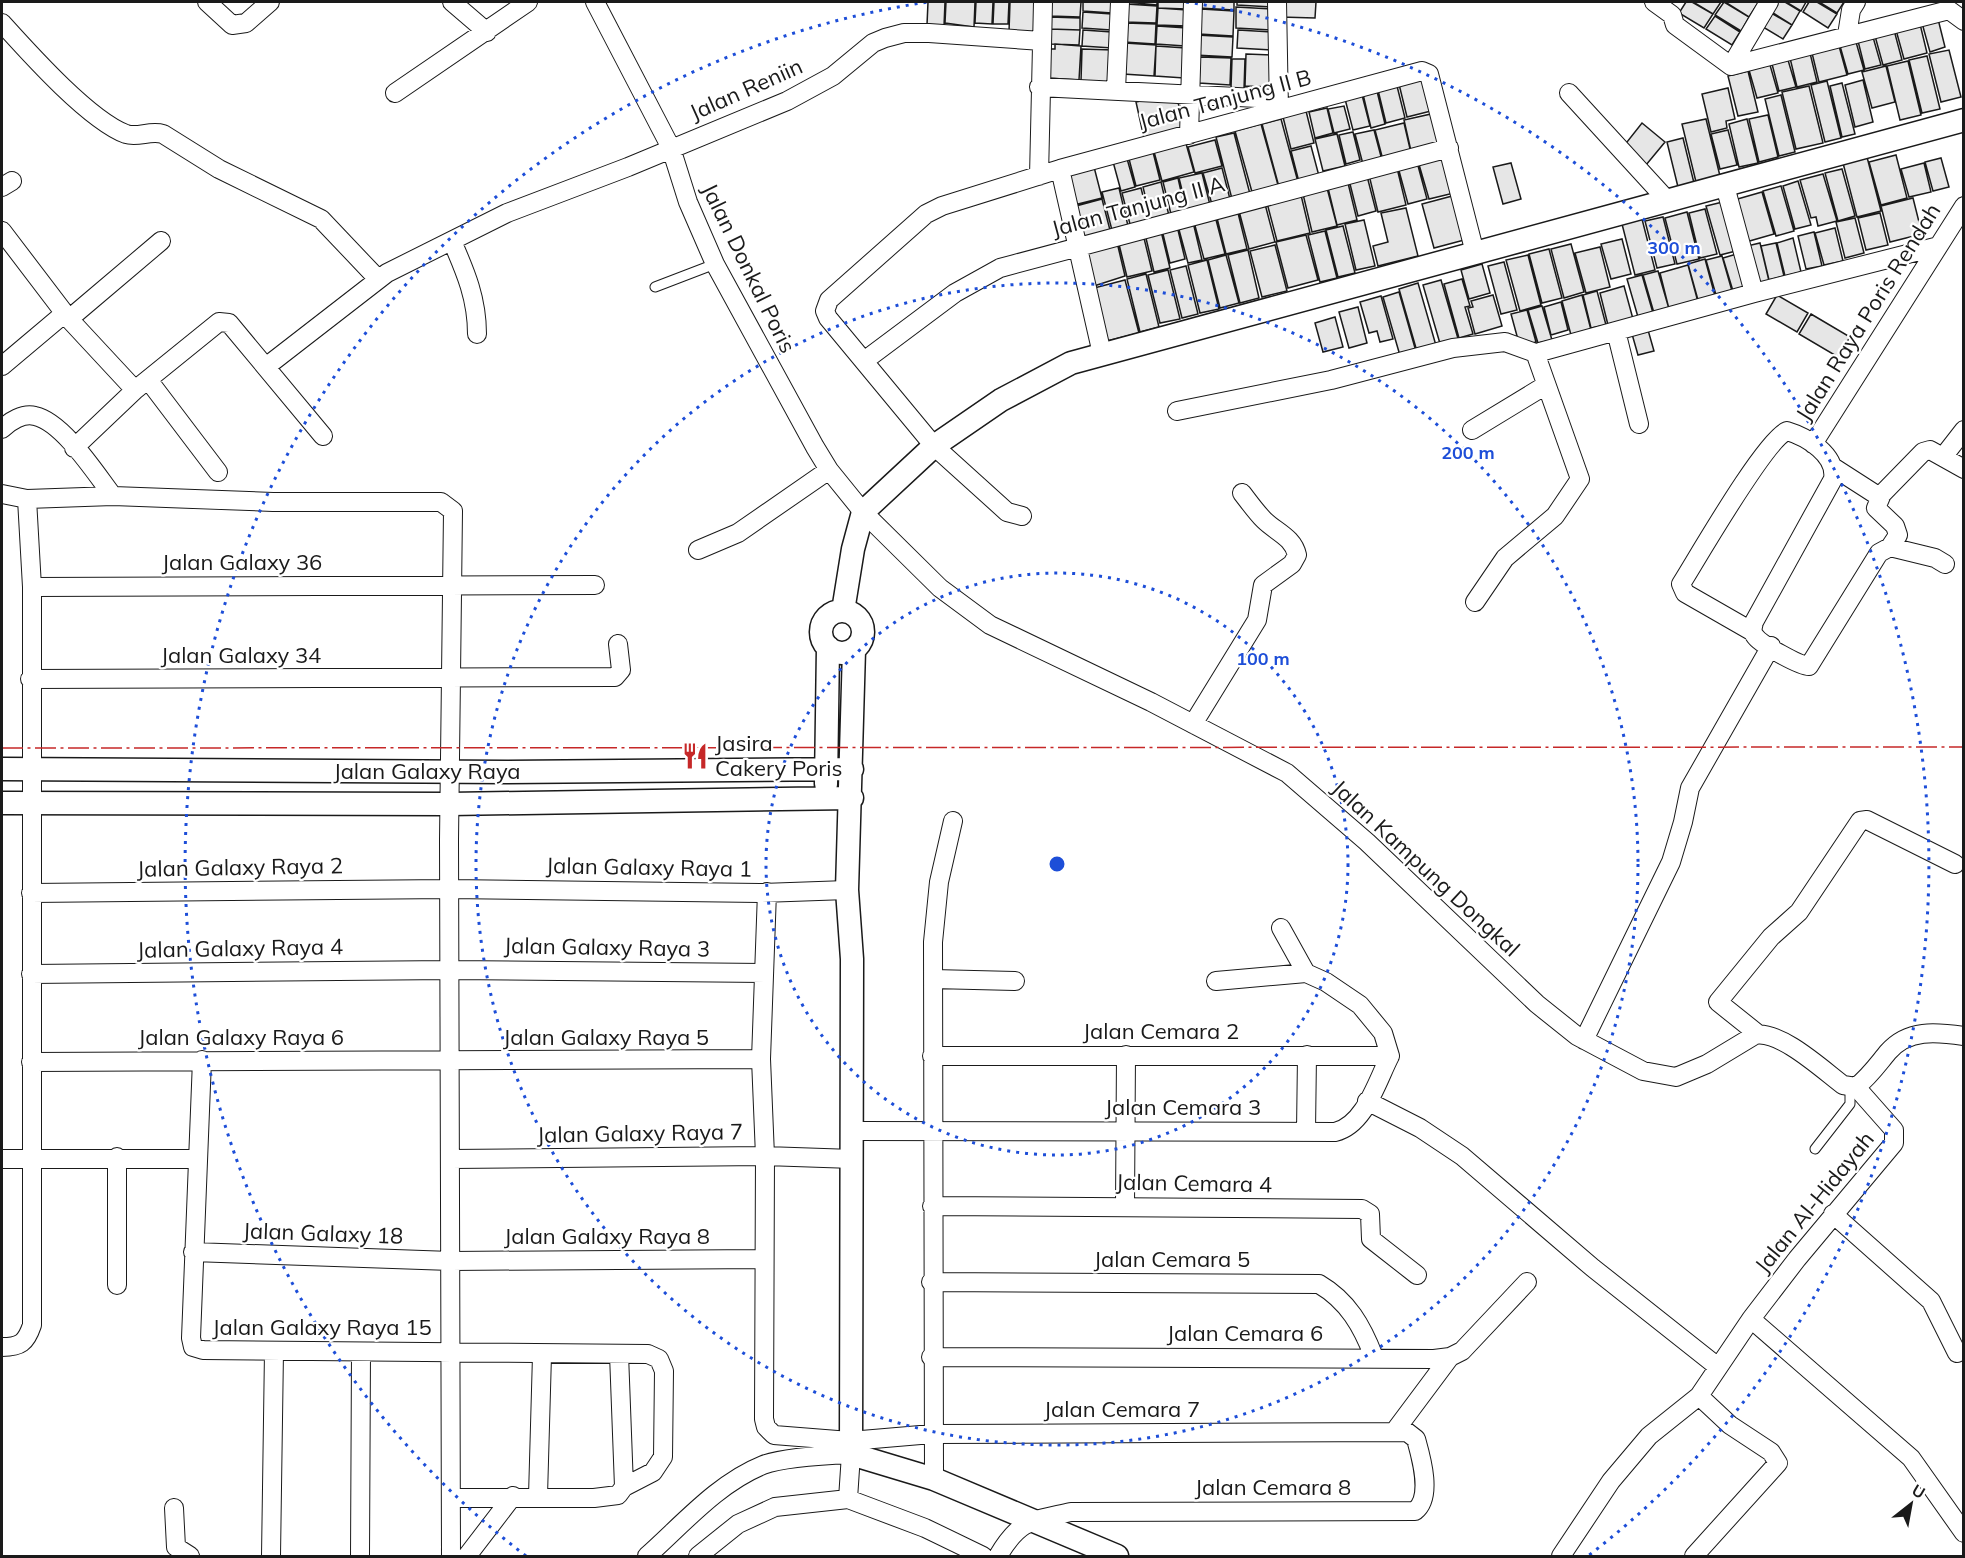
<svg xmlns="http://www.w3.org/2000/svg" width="1965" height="1558" viewBox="0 0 1965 1558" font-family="Mulish,sans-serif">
	<rect width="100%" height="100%" fill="#fff"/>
	<!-- building -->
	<path fill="#e6e6e6" stroke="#1a1a1a" stroke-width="1.5" d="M928 2H945L944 26 927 25Z
		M946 2H975L974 27 945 23Z
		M976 2H993L992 24 975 23Z
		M994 2H1009L1008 24H993Z
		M1010 2H1040L1038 33 1009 32Z
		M1050 2H1081L1080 17 1050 16Z
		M1083 2H1113L1112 13 1083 11Z
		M1126 2H1157V5Z
		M1158 2H1188L1187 9 1158 8Z
		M1199 2H1234V10L1199 8Z
		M1237 2H1272V7L1237 5Z
		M1280 2H1316L1315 18 1280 17Z
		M1686 2H1692L1713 14 1704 28 1679 13Z
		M1693 2H1721L1713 14Z
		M1724 2 1749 17 1741 31 1715 15Z
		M1725 2H1756L1758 3 1749 17Z
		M1771 2H1785L1800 11 1792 25 1767 9Z
		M1786 2H1806L1801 11Z
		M1809 2H1817L1837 14 1828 28 1803 12Z
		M1819 2H1844L1837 13Z
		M1126 4 1157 6 1156 23 1125 22Z
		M1236 7 1272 9 1271 30 1236 28Z
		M1158 8 1187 10V26L1157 25Z
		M1201 9 1234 11 1233 36 1199 34Z
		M1766 10 1792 25 1783 39 1758 24Z
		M1083 12 1112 14 1111 30 1082 28Z
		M1715 16 1740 32 1732 45 1706 29Z
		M1050 17 1080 18V30L1050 29Z
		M1938 19 1945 47 1930 52 1922 23Z
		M1125 23 1156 24 1155 44 1124 42Z
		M1920 24 1927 53 1904 59 1896 30Z
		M1157 26 1187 28 1185 46 1156 44Z
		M1050 29 1080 30 1079 45 1050 44Z
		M1083 30 1112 32V48L1082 46Z
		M1238 30 1273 32 1272 50 1237 48Z
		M1894 30 1902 60 1883 65 1875 36Z
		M1196 35 1233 37 1232 57 1195 55Z
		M1873 37 1881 65 1865 69 1858 41Z
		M1856 42 1864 70 1848 74 1840 46Z
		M1125 43 1156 45 1154 76 1123 74Z
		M1055 44 1081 46 1079 80 1047 78 1049 49H1055Z
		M1156 46 1186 48 1184 78 1155 76Z
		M1839 46 1847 75 1819 82 1812 53Z
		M1082 49 1113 50 1111 82 1081 81Z
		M1949 50 1961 97 1941 102 1929 54Z
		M1810 53 1817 82 1797 87 1790 58Z
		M1246 54 1274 55 1272 87 1245 86Z
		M1927 56 1940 109 1922 113 1909 60Z
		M1200 57 1231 58 1230 85 1199 83Z
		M1232 59H1245L1244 89 1231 88Z
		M1788 60 1796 87 1779 91 1772 64Z
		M1908 61 1921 115 1900 120 1887 66Z
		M1770 65 1778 93 1757 98 1749 70Z
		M1886 66 1895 102 1872 108 1862 72Z
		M1748 71 1758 112 1738 116 1728 76Z
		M1426 73 1435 110 1407 117 1398 80Z
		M1863 80 1873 122 1855 127 1845 85Z
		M1827 81 1841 138 1825 142 1811 85Z
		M1396 82 1405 118 1386 123 1377 86Z
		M1842 83 1855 134 1842 137 1830 86Z
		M1809 86 1823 143 1796 149 1782 92Z
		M1376 87 1385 124 1371 128 1362 90Z
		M1728 88 1735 119 1726 121 1727 128 1711 132 1702 94Z
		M1361 91 1370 126 1353 130 1344 95Z
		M1176 93 1184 129 1144 138 1136 102Z
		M1781 95 1795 152 1779 156 1765 99Z
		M1344 106 1350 129 1334 133 1328 109Z
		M1327 108 1333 133 1315 138 1309 112Z
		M1306 111 1314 143 1291 149 1283 117Z
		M1431 114 1438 144 1411 151 1404 120Z
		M1768 115 1778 157 1759 162 1749 119Z
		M1281 119 1298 182 1279 187 1262 124Z
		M1706 119 1720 176 1696 182 1682 124Z
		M1747 119 1758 163 1739 167 1729 124Z
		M1404 123 1411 153 1383 160 1375 130Z
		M1642 123 1665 142 1646 165 1623 147Z
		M1261 124 1278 185 1252 192 1235 131Z
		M1374 130 1383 164 1364 168 1355 134Z
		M1728 130 1737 165 1720 169 1711 134Z
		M1353 132 1360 160 1346 164 1339 135Z
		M1234 133 1250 194 1232 199 1216 137Z
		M1337 134 1345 166 1323 171 1315 139Z
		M1683 138 1694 183 1678 187 1667 142Z
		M1185 140 1194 172 1162 181 1153 148Z
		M1215 140 1222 166 1195 173 1188 147Z
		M1311 146 1319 176 1299 182 1291 151Z
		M1152 148 1160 180 1136 186 1128 155Z
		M1443 154 1454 193 1429 199 1418 161Z
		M1126 155 1135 187 1121 191 1112 158Z
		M1896 155 1907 198 1881 205 1869 162Z
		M1867 157 1881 211 1857 217 1843 163Z
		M1941 158 1949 187 1933 191 1925 162Z
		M1417 162 1427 199 1408 204 1398 167Z
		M1093 163 1102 198 1074 205 1065 170Z
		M1511 163 1521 199 1503 204 1493 167Z
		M1924 163 1931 192 1909 197 1901 169Z
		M1222 168 1231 203 1213 208 1203 173Z
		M1397 168 1406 205 1378 212 1369 175Z
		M1842 169 1855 216 1838 221 1825 173Z
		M1202 173 1211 209 1188 214 1179 178Z
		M1823 174 1837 221 1818 226 1816 217 1811 218 1800 180Z
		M1367 176 1376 211 1358 216 1349 180Z
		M1178 178 1186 214 1172 218 1163 182Z
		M1798 181 1811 225 1795 229 1783 186Z
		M1161 182 1170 220 1152 224 1143 187Z
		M1348 183 1357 220 1337 225 1328 188Z
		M1781 186 1794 231 1776 236 1763 191Z
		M1119 188 1129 230 1113 234 1102 192Z
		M1141 188 1150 224 1131 228 1122 193Z
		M1327 188 1337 226 1312 232 1303 194Z
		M1762 192 1774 234 1746 242 1734 200Z
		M1301 195 1310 233 1277 241 1267 203Z
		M1456 195 1468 239 1434 248 1422 204Z
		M1913 198 1922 234 1890 242 1881 206Z
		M1102 199 1111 234 1085 241 1076 206Z
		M1727 201 1740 250 1720 255 1706 206Z
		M1265 204 1275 242 1249 249 1239 211Z
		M1406 208 1418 256 1378 266 1373 246 1388 242 1381 213Z
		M1237 209 1247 249 1226 254 1216 214Z
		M1705 209 1717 254 1700 258 1689 213Z
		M1687 212 1699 259 1677 264 1665 218Z
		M1880 213 1888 245 1866 250 1858 218Z
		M1215 216 1225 254 1204 259 1194 222Z
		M1663 217 1675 264 1657 268 1645 221Z
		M1855 218 1864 253 1845 258 1836 222Z
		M1642 219 1655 270 1635 275 1622 224Z
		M1364 220 1375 266 1356 270 1345 224Z
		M1193 222 1202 260 1188 263 1178 226Z
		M1177 226 1185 259 1170 263 1162 230Z
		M1343 226 1355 273 1338 277 1326 230Z
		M1835 228 1843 261 1824 265 1815 233Z
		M1161 231 1170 268 1154 272 1145 234Z
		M1325 231 1337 278 1320 282 1308 235Z
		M1814 232 1822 266 1806 269 1798 236Z
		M1143 234 1152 271 1127 277 1118 240Z
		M1306 235 1318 280 1288 288 1276 242Z
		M1116 238 1125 276 1094 286 1084 245Z
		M1793 238 1801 272 1785 276 1777 243Z
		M1622 239 1631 274 1611 279 1601 244Z
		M1760 243 1769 281 1756 284 1747 246Z
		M1776 243 1784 276 1769 280 1761 246Z
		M1571 244 1584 292 1564 298 1551 249Z
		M1275 245 1287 291 1262 297 1250 251Z
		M1600 247 1610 287 1586 293 1575 253Z
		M1549 249 1562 298 1542 303 1529 254Z
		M1248 250 1259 298 1240 303 1228 255Z
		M1740 253 1749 287 1733 291 1723 258Z
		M1226 255 1239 303 1220 308 1208 260Z
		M1528 255 1541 305 1520 311 1506 260Z
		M1722 256 1732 291 1716 295 1706 260Z
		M1705 259 1715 296 1698 300 1688 264Z
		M1207 260 1219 309 1200 313 1188 265Z
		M1504 262 1517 310 1501 314 1488 266Z
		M1482 264 1490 293 1469 299 1461 270Z
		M1688 265 1698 302 1669 309 1660 273Z
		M1186 266 1198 314 1182 318 1170 270Z
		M1168 270 1180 319 1160 323 1148 275Z
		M1658 271 1669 309 1654 313 1643 275Z
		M1146 274 1159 327 1140 332 1127 279Z
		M1642 275 1653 313 1638 317 1627 279Z
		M1462 279 1470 306 1465 307 1473 334 1459 338 1444 284Z
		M1125 280 1139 333 1107 341 1094 288Z
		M1441 280 1459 342 1441 347 1423 285Z
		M1418 283 1437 349 1418 355 1399 289Z
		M1624 286 1633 319 1608 325 1600 293Z
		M1597 291 1606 325 1591 328 1583 295Z
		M1399 292 1417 355 1401 359 1383 297Z
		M1493 295 1502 326 1475 334 1468 308 1473 307 1471 301Z
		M1582 295 1591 330 1571 335 1562 301Z
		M1777 295 1808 313 1797 332 1766 314Z
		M1381 296 1393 339 1380 342 1377 331 1369 333 1360 302Z
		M1561 302 1568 330 1551 335 1544 307Z
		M1542 306 1552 340 1538 343 1528 310Z
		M1358 307 1367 343 1349 348 1339 312Z
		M1527 310 1536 342 1520 347 1511 314Z
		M1811 314 1850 337 1838 357 1799 334Z
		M1335 317 1343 347 1323 352 1315 323Z
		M1646 323 1654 351 1638 355 1630 327Z"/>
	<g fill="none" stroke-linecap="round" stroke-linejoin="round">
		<!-- service casing -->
		<g stroke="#1a1a1a" stroke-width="11">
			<path id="service" d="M655 287 715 264
				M1815 1149 1850 1104V1087"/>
		</g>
		<!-- minor casing -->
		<g stroke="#1a1a1a" stroke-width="20">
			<path id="minor" d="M207 2 232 25 246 23 270 2
				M452 2 487 32
				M595 2 671 148 688 202 715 264 815 447 829 470 863 512 940 588 990 625 1151 702 1287 773 1367 842 1537 1004 1577 1036 1643 1071 1676 1077 1707 1064 1755 1035C1780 1030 1823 1070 1843 1085L1856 1087C1869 1077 1878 1064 1888 1052 1908 1029 1936 1032 1964 1036
				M1277 2 1279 110
				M1654 2 1672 15 1675 25 1731 66
				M2 23C30 54 89 120 126 134 138 138 150 130 163 134L219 169 321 219 378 279
				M1847 35 1851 10 1856 2
				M1731 66 1949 10 1964 21
				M1731 66 1769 2
				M1039 87 1278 99
				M1116 90 1120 2
				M395 93 528 2
				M1569 93 1667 200
				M1189 135 1193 2
				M1060 169 1102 354
				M1039 176 1043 2
				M1725 186 1754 293
				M2 187 12 181
				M2 231 69 319 135 390 219 322 229 323 323 436
				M452 241C466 273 477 299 477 334
				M69 319 161 241
				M1616 331 1639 424
				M864 361 955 293 1000 268 1449 148
				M2 366 65 313
				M267 366 387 273 507 213 628 167 787 101 833 76 873 43 885 38 904 33H929L1042 41
				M149 381 218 472
				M1177 411 1331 380 1453 348 1505 342 1538 354
				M2 429C10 421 23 413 35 416 63 422 96 474 113 496
				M1472 430 1546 385
				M1813 444 1964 206
				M74 448 135 390
				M1943 457 1964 430
				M1833 467 1875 494H1882L1923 452 1930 450 1964 469
				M2 494 27 499
				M1882 494 1876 508 1895 526 1898 535 1890 547
				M1022 516 1007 512 934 446 828 318 825 311 829 300 926 214 942 206 1060 169 1422 71 1429 74 1475 253
				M698 550 738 533 829 470
				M32 587 595 585
				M1475 602 1505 558 1555 516 1580 479 1537 358 1540 352 1754 293 1935 247
				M1753 632 1685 593 1681 584C1698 557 1765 440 1787 431 1807 437 1837 455 1833 479L1754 622C1753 627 1751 631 1755 636 1760 644 1800 666 1809 666L1879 553 1890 547 1935 558 1945 564
				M30 679 615 677 621 670 618 644
				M1193 724 1257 620 1263 585 1292 564 1297 555C1293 537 1276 532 1264 520 1256 512 1249 502 1242 493
				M767 892 761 1059 765 1156 764 1419 766 1427 774 1435 850 1441 932 1434 1407 1432 1416 1439C1421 1457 1433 1497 1415 1511L1071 1512C1031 1521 1020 1519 998 1556
				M31 893 449 889 760 893 847 890
				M1281 928 1306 973 1326 982 1360 1005 1383 1033 1390 1056
				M31 974 450 970 764 973
				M933 979 1015 981
				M1216 981 1306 973
				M1758 1034 1718 1002 1771 937 1799 912 1860 821 1867 820 1955 864
				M1584 1040 1671 862 1683 822 1690 788 1771 646
				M932 1056H1390
				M202 1060 191 1338 193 1347 203 1350 648 1354 659 1359 664 1371 663 1457 653 1472 624 1487
				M31 1062 761 1059
				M1367 1101 1420 1128 1462 1156 1593 1268 1718 1367
				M852 1131 1335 1132C1365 1125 1377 1081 1390 1056
				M1306 1131 1307 1055
				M117 1157V1285
				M2 1159H196
				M451 1159 765 1156 853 1159
				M932 1206 1362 1209 1370 1214 1371 1239 1417 1275
				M1125 1206 1126 1055
				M1833 1214 1931 1301 1957 1353
				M193 1252 451 1261 764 1259
				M931 1282 1319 1284C1348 1301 1362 1326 1374 1357
				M1751 1319 1911 1458 1964 1533
				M2 1347C20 1347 26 1343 32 1325V587L27 499 113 496 273 502H441L453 511 449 840 451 1556
				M931 1357 1434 1359 1450 1357 1462 1351 1527 1282
				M1394 1432 1450 1357
				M934 1479 933 942 939 882 953 821
				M538 1496 542 1355
				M451 1498H594L618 1495 624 1487 619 1354
				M174 1508 176 1547 190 1556
				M271 1556 274 1351
				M360 1556 361 1352
				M467 1556 513 1496
				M647 1556C682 1525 718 1483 763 1465 784 1457 828 1455 851 1454L848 1499
				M698 1556 738 1524 775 1507 848 1499 925 1528 983 1556
				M1561 1556 1611 1481 1649 1436 1699 1396 1751 1319 1797 1259 1894 1143V1130L1856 1087
				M1694 1556 1778 1463 1771 1452 1730 1425 1699 1396"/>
		</g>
		<!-- tertiary casing -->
		<g stroke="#1a1a1a" stroke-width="25">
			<path id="tertiary" d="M843 611 853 549 863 512 934 446 1001 400 1071 363 1964 120
				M821 632a21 21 0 1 1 42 0a21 21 0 1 1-42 0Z
				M854 650 847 890 852 959 851 1454 934 1479 1117 1556
				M2 769 507 772 852 769
				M826 784 828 647
				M2 803 450 804 852 798"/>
		</g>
		<!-- service -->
		<use href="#service" stroke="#fff" stroke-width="9"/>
		<!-- minor -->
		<use href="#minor" stroke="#fff" stroke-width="18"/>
		<!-- tertiary -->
		<use href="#tertiary" stroke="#fff" stroke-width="22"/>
		<!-- power -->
		<path stroke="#c62828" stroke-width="1.5" stroke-dasharray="21 4.5 3 4.5" stroke-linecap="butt" d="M2 748 1964 747"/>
	</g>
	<!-- distance rings -->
	<g fill="none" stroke="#1d4ed8" stroke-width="3" stroke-dasharray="3 6">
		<circle cx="1057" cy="864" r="291"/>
		<circle cx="1057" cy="864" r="581"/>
		<path d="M526 1556A872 872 0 0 1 928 2M1186 2A872 872 0 0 1 1588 1556"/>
	</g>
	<!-- icons -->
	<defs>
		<g id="restaurant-bare" transform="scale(2.07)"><path d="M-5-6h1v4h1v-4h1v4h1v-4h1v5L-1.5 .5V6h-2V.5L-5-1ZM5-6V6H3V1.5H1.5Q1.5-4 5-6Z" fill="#c62828" stroke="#fff" stroke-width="2.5" paint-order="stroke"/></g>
	</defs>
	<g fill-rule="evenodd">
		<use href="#restaurant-bare" x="695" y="756"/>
	</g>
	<g text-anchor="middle" stroke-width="4.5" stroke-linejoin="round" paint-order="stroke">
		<!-- street labels -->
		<g font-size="22" fill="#1a1a1a" stroke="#fff">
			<text transform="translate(746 89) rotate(-24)" y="8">Jalan Reniin</text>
			<text transform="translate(1225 99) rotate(-15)" y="8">Jalan Tanjung II B</text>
			<text transform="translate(1138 206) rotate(-15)" y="8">Jalan Tanjung II A</text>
			<text transform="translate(749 268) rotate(64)" y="8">Jalan Donkal Poris</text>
			<text transform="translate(1868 312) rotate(-58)" y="8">Jalan Raya Poris Rendah</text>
			<text x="242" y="570">Jalan Galaxy 36</text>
			<text x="241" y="663">Jalan Galaxy 34</text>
			<text x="427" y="779">Jalan Galaxy Raya</text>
			<text transform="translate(240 867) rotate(-1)" y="8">Jalan Galaxy Raya 2</text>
			<text transform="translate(649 867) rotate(1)" y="8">Jalan Galaxy Raya 1</text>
			<text transform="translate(1426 868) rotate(43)" y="8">Jalan Kampung Dongkal</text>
			<text transform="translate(607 947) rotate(1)" y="8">Jalan Galaxy Raya 3</text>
			<text transform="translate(240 948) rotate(-1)" y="8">Jalan Galaxy Raya 4</text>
			<text x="1161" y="1039">Jalan Cemara 2</text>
			<text x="241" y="1045">Jalan Galaxy Raya 6</text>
			<text x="606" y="1045">Jalan Galaxy Raya 5</text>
			<text x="1183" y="1115">Jalan Cemara 3</text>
			<text transform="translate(640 1133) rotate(-1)" y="8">Jalan Galaxy Raya 7</text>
			<text transform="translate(1194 1183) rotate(1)" y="8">Jalan Cemara 4</text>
			<text transform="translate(1814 1202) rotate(-51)" y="8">Jalan Al-Hidayah</text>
			<text transform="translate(323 1233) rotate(2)" y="8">Jalan Galaxy 18</text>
			<text x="607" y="1244">Jalan Galaxy Raya 8</text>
			<text x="1172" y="1267">Jalan Cemara 5</text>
			<text x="322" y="1335">Jalan Galaxy Raya 15</text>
			<text x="1245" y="1341">Jalan Cemara 6</text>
			<text x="1122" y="1417">Jalan Cemara 7</text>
			<text x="1273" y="1495">Jalan Cemara 8</text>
		</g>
		<!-- poi labels -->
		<g font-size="22" fill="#1a1a1a" stroke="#fff" text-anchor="start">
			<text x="715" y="751">Jasira<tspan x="715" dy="25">Cakery Poris</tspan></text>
		</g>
	</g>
	<circle cx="1057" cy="864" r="9" fill="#1d4ed8" stroke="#fff" stroke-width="3"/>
	<g font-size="18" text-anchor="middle" font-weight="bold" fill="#1d4ed8" stroke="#fff" stroke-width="4.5" stroke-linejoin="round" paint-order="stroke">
		<text x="1674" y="254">300 m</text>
		<text x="1468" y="459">200 m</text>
		<text x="1263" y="665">100 m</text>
	</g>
	<!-- border -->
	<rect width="1965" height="1558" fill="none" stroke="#1a1a1a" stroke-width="6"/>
	<!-- north arrow -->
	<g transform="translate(1911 1504) rotate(31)" stroke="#ffffff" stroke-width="4.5" paint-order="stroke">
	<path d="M0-4.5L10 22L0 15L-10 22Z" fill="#1a1a1a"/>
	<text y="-9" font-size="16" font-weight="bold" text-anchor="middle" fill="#1a1a1a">U</text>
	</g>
</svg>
